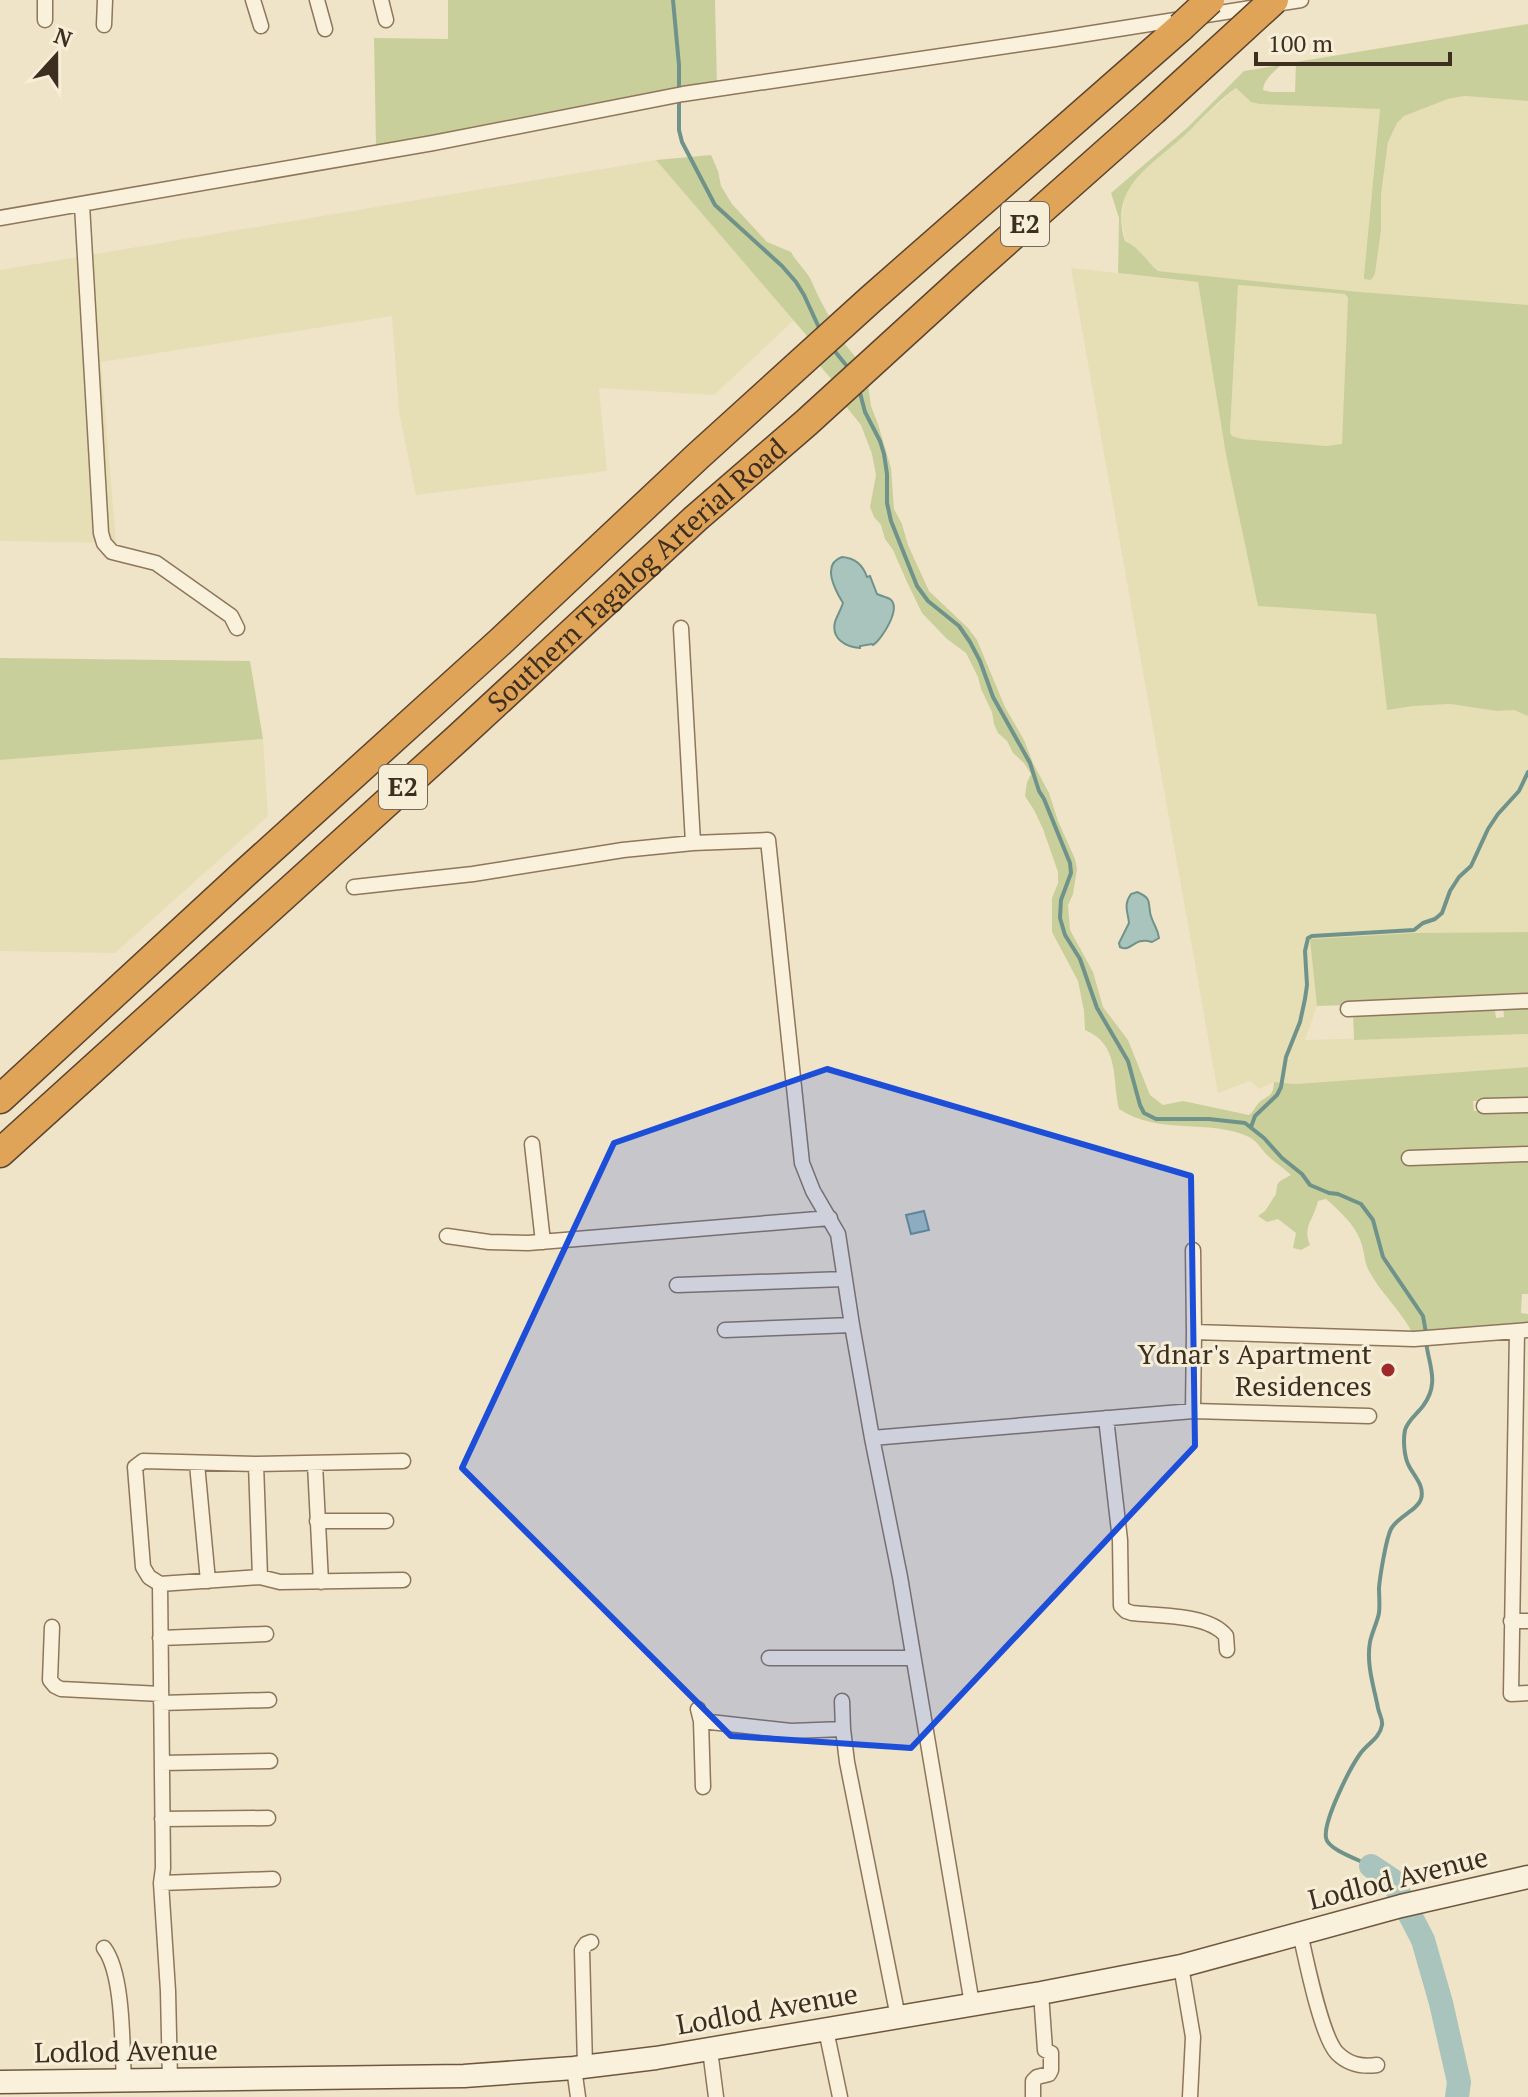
<svg xmlns="http://www.w3.org/2000/svg" width="1528" height="2097" viewBox="0 0 1528 2097" font-family="'PT Serif',serif">
	<rect width="100%" height="100%" fill="#f0e4c8"/>
	<!-- farmland -->
	<path fill="#e6deb5" d="M1236 88 1243 95 1380 109 1364 275 1375 274 1381 230V195L1388 142 1397 123 1404 116 1448 99 1464 96 1528 101V305L1360 292 1158 271 1126 241 1121 220 1125 197 1131 184 1141 171 1165 152Z
		M656 160 794 320 714 395 599 388 607 471 416 495 399 412 392 316 101 362 116 543 0 541V270Z
		M1071 268 1198 282 1226 455 1258 606 1376 614 1387 709 1412 706 1450 704 1497 711 1514 710 1528 716V932L1413 933 1310 939 1318 1003 1305 1040 1528 1034V1067L1296 1084 1274 1082 1259 1089 1250 1081 1218 1093Z
		M1238 285 1345 294 1348 299 1343 445 1327 446 1242 439 1232 436 1230 432Z
		M263 739 268 816 115 953 0 951V760Z"/>
	<!-- green -->
	<path fill="#c9cf9b" fill-rule="evenodd" d="M448 0H715L717 87 376 147 374 38 448 39Z
		M1528 24V101L1464 96 1448 99 1404 116 1397 123 1388 142 1381 195V230L1375 274 1371 280 1364 279V275L1380 109 1260 104 1251 102 1236 88C1218 101 1201 119 1185 135 1151 166 1108 187 1125 241 1141 249 1145 260 1158 271L1360 292 1528 305V716L1514 710 1497 711 1450 704 1413 706 1387 710 1376 614 1258 606 1226 455 1198 282 1118 273 1119 218 1111 193 1187 128 1244 71 1281 65C1274 72 1264 79 1263 90L1271 92H1295L1296 62ZM1238 285 1345 294 1348 298 1342 444 1327 446 1242 439 1232 436 1230 432Z
		M711 155 718 171 721 186 732 204 767 242 791 252C796 262 806 270 811 280 816 292 822 304 829 316L807 336 656 160Z
		M844 343 857 359 833 381 820 366Z
		M868 385 871 406 878 424 891 468 894 509 902 524 908 545 929 591 968 628 977 640 1005 707 1024 740 1033 763 1049 793 1058 821 1075 859 1077 869 1073 894 1068 905 1070 930 1093 972 1103 1007 1128 1040 1150 1095 1163 1105 1183 1101 1249 1115C1253 1112 1254 1109 1257 1105 1266 1094 1273 1100 1274 1082L1296 1084 1528 1067V1101H1473L1474 1111 1528 1108V1149L1406 1153 1403 1154 1402 1163 1407 1165 1528 1158V1294H1522L1521 1313 1528 1314V1326L1413 1334C1401 1310 1378 1291 1367 1267 1364 1259 1364 1250 1361 1242 1355 1225 1340 1211 1326 1199L1318 1201C1314 1220 1302 1226 1310 1245L1301 1250 1293 1248 1296 1233 1278 1219 1267 1222 1258 1216 1265 1211 1276 1194 1277 1185 1280 1181 1291 1175C1283 1168 1274 1162 1267 1155 1261 1149 1257 1141 1249 1137 1209 1118 1160 1136 1119 1109 1112 1080 1120 1044 1085 1030L1084 1011 1078 981 1052 932V898L1058 883V872L1043 829 1034 810 1025 796 1027 782 1031 774 1024 763 1013 753 1007 741 998 733 994 724 992 712 981 689 978 677 966 653 947 639 922 613 907 582 893 550 885 539 881 525 874 517 870 507 876 475 872 454 861 425 845 405Z
		M0 658 250 661 263 739 0 760Z
		M1528 932V999L1317 1006 1310 939 1413 933Z
		M1528 1004V1034L1354 1040 1353 1012 1501 1009 1495 1010 1496 1018 1504 1017 1503 1005Z"/>
	<!-- water -->
	<path fill="#a9c4bc" stroke="#6f938a" stroke-width="2" d="M842 557C855 558 863 565 867 577L870 576 877 594C879 595 889 598 890 599 902 608 882 639 873 645L872 644 860 646V648C846 647 831 639 835 622 837 616 841 609 843 603 835 590 821 564 842 557Z
		M1137 892C1155 899 1146 906 1152 919 1155 927 1158 930 1159 938L1152 942C1133 936 1132 953 1120 947L1119 943 1129 923C1128 912 1123 905 1131 894Z
		M924 1211 929 1230 911 1234 906 1215Z"/>
	<g fill="none" stroke-linecap="round" stroke-linejoin="round">
		<!-- stream -->
		<path stroke="#6f938a" stroke-width="4" d="M673 0 679 65V130L682 142 715 205 782 266 796 282 804 295 821 332
			M833 349 850 370
			M859 389 865 412 880 441 884 454 887 474V503L891 521 917 586 928 601 959 626 970 642 980 661 993 697 1030 763 1039 791 1044 799 1070 863 1071 873 1061 900 1060 918 1065 935 1080 959 1097 1008 1128 1061 1140 1105 1144 1113 1156 1119H1209L1245 1123 1264 1138 1282 1158 1302 1174 1310 1185 1329 1193 1338 1194 1361 1204 1373 1220 1383 1257 1423 1316 1426 1333
			M1251 1127 1255 1116 1277 1095 1281 1087 1286 1057 1300 1022 1305 999 1307 985 1305 951 1308 938 1312 936 1414 930 1423 923 1435 919 1442 913 1450 891 1459 877 1471 866 1488 829 1498 814 1519 791 1528 772
			M1371 1866C1360 1860 1328 1850 1326 1838 1323 1821 1350 1768 1360 1754 1367 1744 1380 1738 1382 1725 1383 1719 1379 1714 1378 1708 1374 1687 1366 1664 1370 1642 1372 1632 1377 1623 1379 1613 1380 1605 1379 1596 1379 1588 1380 1576 1386 1539 1391 1529 1397 1517 1418 1510 1421 1499 1425 1486 1414 1476 1409 1466 1404 1457 1403 1440 1405 1430 1408 1420 1417 1414 1423 1406 1440 1383 1429 1366 1426 1342"/>
		<!-- river -->
		<path stroke="#a9c4bc" stroke-width="24" d="M1371 1866 1392 1880 1423 1940 1441 2003 1459 2082 1457 2097"/>
		<!-- minor casing -->
		<g stroke="#8d765c" stroke-width="17">
			<path id="minor" d="M253 0 261 26
				M317 0 325 29
				M381 0 386 20
				M45 20V0
				M104 25 105 0
				M82 205 101 533 104 543 112 552 156 563 231 616 237 628
				M0 218 433 143 683 94 1055 39 1301 0
				M681 628 693 843
				M354 887 473 874 623 850 693 843 768 840 802 1163 813 1191 838 1234 852 1325 872 1438 900 1577 972 2004
				M1348 1009 1528 1001
				M1484 1106 1528 1105
				M532 1144 543 1242
				M1409 1158 1528 1154
				M447 1236 489 1242 528 1243 830 1218
				M1193 1250 1194 1332
				M677 1285 844 1279
				M725 1330 852 1325
				M1517 1331 1511 1694 1528 1693
				M1193 1411 1369 1416
				M1106 1418 1120 1540 1121 1606 1126 1611 1132 1613C1159 1616 1209 1614 1226 1636L1227 1650
				M872 1438 1193 1411 1194 1332 1414 1339 1528 1330
				M197 1464 208 1581
				M256 1464 260 1577
				M315 1464 321 1582
				M317 1521H386
				M403 1580 280 1582 260 1577 160 1584 149 1577 143 1567 135 1467 143 1461 256 1464 403 1461
				M160 1584 163 1868 161 1883 168 1991 170 2080
				M1511 1621H1528
				M52 1627 50 1680 55 1686 61 1689 161 1694
				M160 1638 266 1634
				M769 1658H913
				M842 1701 843 1729 847 1762 898 2017
				M161 1703 269 1700
				M698 1709 701 1721 703 1787
				M701 1721 791 1731 843 1729
				M162 1763 270 1761
				M162 1819 268 1818
				M161 1883 273 1879
				M1300 1933C1306 1959 1321 2036 1337 2053 1349 2065 1362 2067 1377 2065
				M104 1948C124 1974 122 2048 124 2082
				M1181 1966 1193 2037 1190 2097
				M826 2030 840 2097
				M710 2050 716 2097
				M585 2066 582 1950 586 1944 591 1942
				M574 2068 578 2097
				M1033 2097V2081L1037 2077 1049 2074 1051 2070V2053L1045 2050 1041 1993"/>
		</g>
		<!-- secondary casing -->
		<g stroke="#6f573f" stroke-width="25">
			<path id="secondary" d="M0 2082 464 2076 574 2068 656 2058 1041 1993 1181 1966 1401 1906 1528 1877"/>
		</g>
		<!-- motorway casing -->
		<g stroke="#5b4430" stroke-width="31">
			<g id="motorway">
				<path d="M0 1099 245 873 500 642 698 456 871 299 1181 27"/>
				<path id="s1" d="M0 1153 458 738 695 519 806 423 966 277 1153 111"/>
			</g>
		</g>
		<!-- minor -->
		<use href="#minor" stroke="#faf1dc" stroke-width="14"/>
		<!-- secondary -->
		<use href="#secondary" stroke="#faf1dc" stroke-width="22"/>
		<!-- motorway -->
		<use href="#motorway" stroke="#e0a458" stroke-width="28"/>
		<!-- motorway-bridge casing -->
		<g stroke="#5b4430" stroke-width="31" stroke-linecap="butt">
			<path id="motorway-bridge" d="M1181 27 1210 0
				M1153 111 1274 0"/>
		</g>
		<!-- motorway-bridge -->
		<use href="#motorway-bridge" stroke="#e0a458" stroke-width="28"/>
	</g>
	<!-- marked area -->
	<path fill="#1d4ed8" fill-opacity="0.2" stroke="#1d4ed8" stroke-width="6" stroke-linejoin="round" d="M827 1069 1191 1176 1195 1446 911 1748 731 1736 462 1468 614 1143Z"/>
	<!-- markers -->
	<circle fill="#9e2a2b" stroke="#f7eed8" stroke-width="3" cx="1388" cy="1370" r="8"/>
	<g text-anchor="middle" stroke-width="6" stroke-linejoin="round" paint-order="stroke">
		<!-- shield labels -->
		<g fill="#f7eed8" stroke="#756857" stroke-width="2">
			<rect x="1001" y="202" width="48" height="44" rx="6"/>
			<rect x="379" y="765" width="48" height="44" rx="6"/>
		</g>
		<g font-size="26" font-weight="bold" fill="#3d2e20">
			<text x="1025" y="233">E2</text>
			<text x="403" y="796">E2</text>
		</g>
		<!-- street labels -->
		<g font-size="28" fill="#3d2e20" stroke="#f7eed8">
			<text dy="10" stroke="none"><textPath href="#s1" startOffset="860">Southern Tagalog Arterial Road</textPath></text>
			<text transform="translate(1398 1878) rotate(-14)" y="10">Lodlod Avenue</text>
			<text transform="translate(767 2009) rotate(-10)" y="10">Lodlod Avenue</text>
			<text transform="translate(126 2051) rotate(-1)" y="10">Lodlod Avenue</text>
		</g>
		<!-- poi labels -->
		<g font-size="28" fill="#3d2e20" stroke="#f7eed8" text-anchor="end">
			<text x="1372" y="1364">Ydnar's Apartment<tspan x="1372" dy="32">Residences</tspan></text>
		</g>
	</g>
	<!-- north arrow -->
	<g transform="translate(56 56) rotate(21)" stroke="#f7eed8" stroke-width="6" paint-order="stroke">
	<path d="M0-6L14 30L0 20L-14 30Z" fill="#3d2e20"/>
	<text y="-12" font-size="22" font-weight="bold" text-anchor="middle" fill="#3d2e20">N</text>
	</g>
	<!-- scale -->
	<path d="M1256 52v12h194v-12" fill="none" stroke="#3d2e20" stroke-width="4"/>
	<text x="1268" y="52" font-size="24" fill="#3d2e20" stroke="#f7eed8" stroke-width="6" paint-order="stroke">100 m</text>
</svg>
